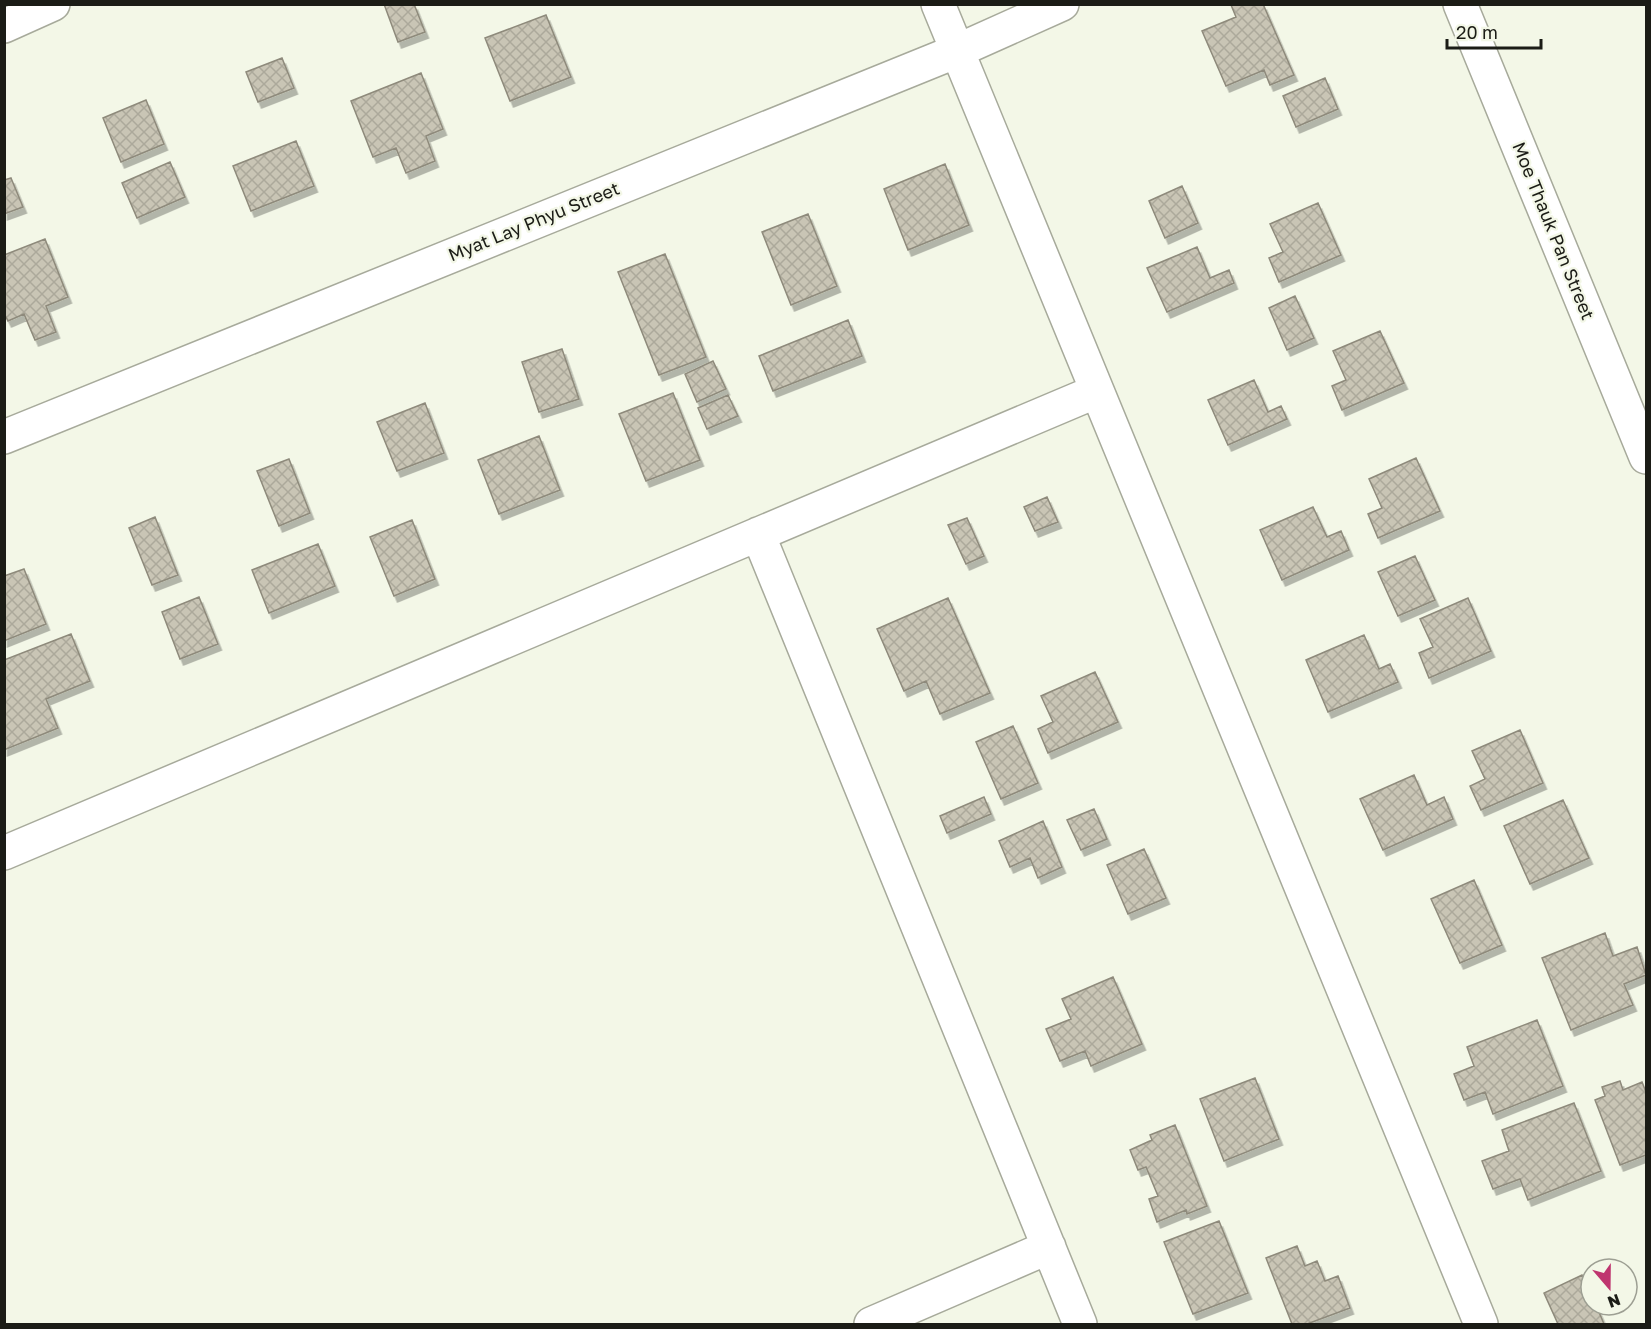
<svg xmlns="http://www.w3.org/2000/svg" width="1651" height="1329" viewBox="0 0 1651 1329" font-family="'Golos Text',sans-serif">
	<defs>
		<pattern id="building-cross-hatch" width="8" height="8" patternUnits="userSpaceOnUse" patternTransform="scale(1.5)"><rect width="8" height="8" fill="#c9c5b5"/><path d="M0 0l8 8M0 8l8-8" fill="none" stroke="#aca99b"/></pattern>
		<filter id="shadow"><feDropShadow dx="3.5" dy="6" stdDeviation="0" flood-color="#0004"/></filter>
	</defs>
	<rect width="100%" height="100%" fill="#f3f7e7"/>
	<!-- building -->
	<path fill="url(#building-cross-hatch)" stroke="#8e8a7b" stroke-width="1.5" filter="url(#shadow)" d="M384 4H414L425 32 398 42Z
		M1263 4 1294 75 1270 85 1264 70 1226 86 1202 31 1236 17 1231 5 1232 4Z
		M546 15 571 77 510 101 485 38Z
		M282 58 294 88 258 102 246 72Z
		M421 73 443 129 426 136 435 161 406 173 396 148 373 157 351 101Z
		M1325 78 1338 109 1296 127 1283 96Z
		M146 100 164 144 121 162 103 118Z
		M296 141 314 186 251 211 233 166Z
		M170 162 185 197 137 218 122 183Z
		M945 164 969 225 908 250 884 189Z
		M11 178 23 207 4 214V180Z
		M1182 186 1198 223 1165 238 1149 201Z
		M1318 203 1341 255 1279 282 1269 258 1283 252 1270 224Z
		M808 214 837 286 791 305 762 232Z
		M45 239 68 297 46 306 56 332 35 340 24 314 8 321 4 313V255Z
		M1197 247 1210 278 1229 270 1234 283 1167 312 1147 268Z
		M665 254 706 357 659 375 618 272Z
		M1295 296 1314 338 1287 350 1269 308Z
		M848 320 862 356 773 391 759 356Z
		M1380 331 1404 383 1342 410 1332 386 1346 380 1333 351Z
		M562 349 579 399 539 412 522 362Z
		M713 361 726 389 697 402 685 374Z
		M1254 380 1268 412 1281 406 1287 419 1228 445 1208 400Z
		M673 393 700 460 646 481 619 414Z
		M728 395 738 416 707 429 698 408Z
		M425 403 444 453 397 471 377 422Z
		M539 436 560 490 499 514 478 460Z
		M1416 458 1440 511 1378 538 1368 514 1382 508 1369 479Z
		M289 459 310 513 279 526 257 471Z
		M1047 497 1058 522 1035 531 1024 507Z
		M1313 507 1327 537 1341 531 1349 550 1282 580 1260 530Z
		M155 517 178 575 152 585 129 528Z
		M967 518 984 556 966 564 948 525Z
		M412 520 435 579 394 596 370 537Z
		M318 544 335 586 269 613 252 570Z
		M1415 556 1435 600 1398 616 1378 572Z
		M24 569 46 624 4 641V576Z
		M199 597 218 644 180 659 162 612Z
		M948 598 990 693 940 714 926 681 904 691 877 629Z
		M1468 598 1491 651 1429 678 1419 653 1433 647 1420 619Z
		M71 634 90 681 46 699 58 728 4 750V660Z
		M1364 635 1379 669 1390 664 1398 682 1328 712 1306 660Z
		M1095 672 1118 722 1048 753 1038 729 1053 722 1041 696Z
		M1013 726 1038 783 1001 799 976 742Z
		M1520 730 1543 783 1481 810 1470 786 1485 779 1472 751Z
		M1414 775 1427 805 1444 797 1453 819 1383 850 1360 799Z
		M984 797 991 814 947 833 940 816Z
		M1563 800 1589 858 1530 884 1504 826Z
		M1094 809 1107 839 1081 850 1067 820Z
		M1043 821 1062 867 1038 878 1030 858 1010 867 999 841Z
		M1144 849 1166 898 1128 914 1107 865Z
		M1474 880 1502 945 1460 963 1431 899Z
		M1605 933 1613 956 1637 947 1646 975 1624 984 1633 1005 1571 1030 1542 958Z
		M1113 977 1142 1044 1091 1066 1085 1051 1060 1061 1046 1029 1071 1019 1062 999Z
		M1537 1020 1563 1086 1493 1114 1485 1092 1464 1100 1454 1074 1474 1066 1467 1047Z
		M1255 1078 1279 1139 1224 1161 1200 1099Z
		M1620 1081 1623 1090 1642 1082 1646 1092V1155L1620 1165 1595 1100 1605 1096 1602 1087Z
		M1574 1103 1601 1171 1528 1200 1520 1179 1493 1189 1482 1161 1509 1151 1502 1130Z
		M1175 1125 1207 1206 1187 1214 1186 1210 1157 1222 1149 1199 1158 1196 1146 1167 1138 1170 1130 1150 1152 1140 1150 1135Z
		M1219 1221 1248 1293 1193 1314 1164 1242Z
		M1297 1246 1305 1266 1317 1261 1325 1281 1338 1276 1350 1308 1307 1324H1292L1266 1258Z
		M1582 1275 1591 1295V1305H1596L1604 1324H1558L1544 1293Z"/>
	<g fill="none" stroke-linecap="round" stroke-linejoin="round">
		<!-- minor casing -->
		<g stroke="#a7aa9b" stroke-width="36">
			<path id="minor" d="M938 4 1481 1324
				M1460 4 1646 457
				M4 26 53 4
				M4 437 957 51 1062 4
				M758 534 1080 1324
				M4 853 1097 391
				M871 1324 1049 1247"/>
		</g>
		<!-- minor -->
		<use href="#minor" stroke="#fff" stroke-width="33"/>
	</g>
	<g text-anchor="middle" stroke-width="4.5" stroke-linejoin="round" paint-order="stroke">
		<!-- street labels -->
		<g font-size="18" fill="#1b1c16" stroke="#f3f7e7">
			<text transform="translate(534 222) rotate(-22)" y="6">Myat Lay Phyu Street</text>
			<text transform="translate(1553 231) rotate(68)" y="6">Moe Thauk Pan Street</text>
		</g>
	</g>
	<!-- border -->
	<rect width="1651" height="1329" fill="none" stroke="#1b1c16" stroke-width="12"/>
	<!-- north arrow -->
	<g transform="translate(1609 1287) rotate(160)"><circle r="28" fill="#f3f7e7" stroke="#9d9f93" stroke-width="1.5"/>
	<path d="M0-4.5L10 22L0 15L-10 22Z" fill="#bf356f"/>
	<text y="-9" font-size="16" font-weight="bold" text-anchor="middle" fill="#1b1c16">N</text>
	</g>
	<!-- scale -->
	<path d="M1447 39v9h94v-9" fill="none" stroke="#1b1c16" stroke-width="3"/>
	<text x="1456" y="39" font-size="18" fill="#1b1c16" stroke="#f3f7e7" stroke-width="4.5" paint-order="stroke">20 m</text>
</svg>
